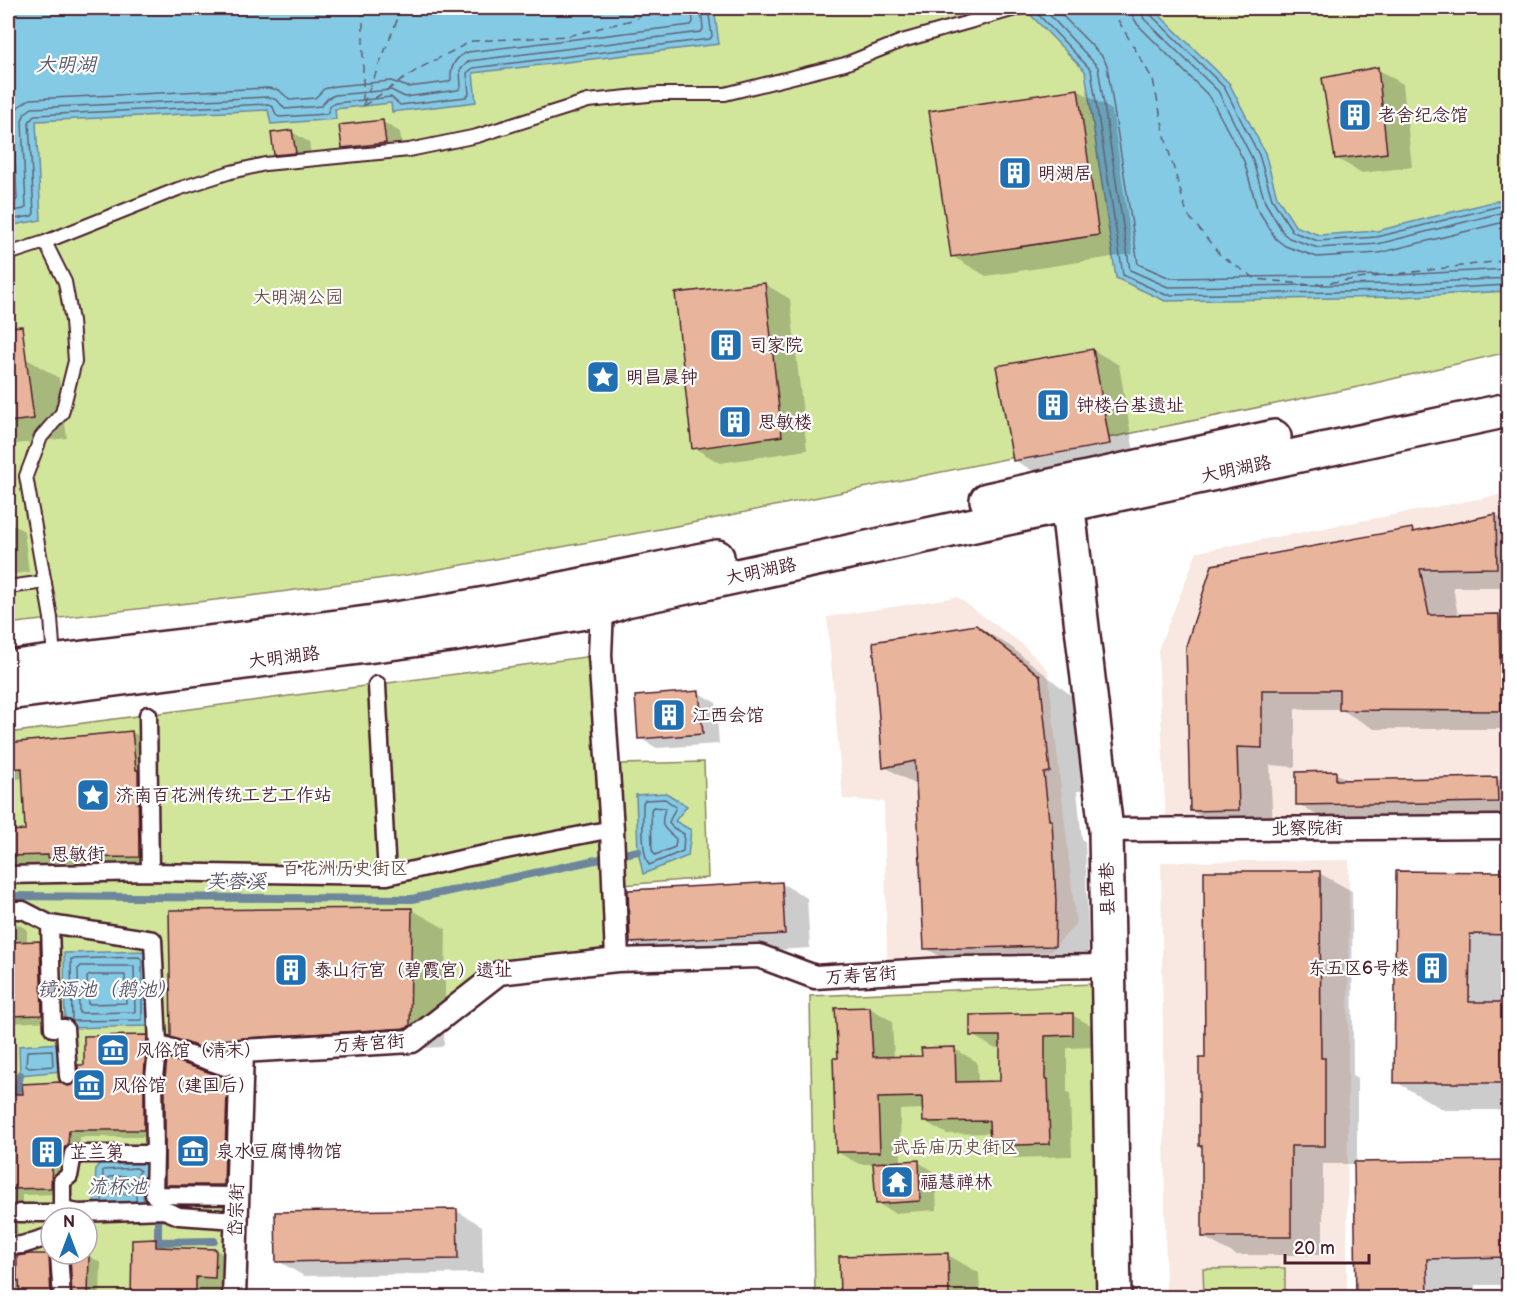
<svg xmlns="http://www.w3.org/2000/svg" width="1516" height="1305" viewBox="0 0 1516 1305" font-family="'Balsamiq Sans','LXGW WenKai TC',sans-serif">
	<rect width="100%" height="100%" fill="#fff"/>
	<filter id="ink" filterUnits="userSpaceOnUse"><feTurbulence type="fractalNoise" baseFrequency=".0167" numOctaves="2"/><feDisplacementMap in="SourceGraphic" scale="12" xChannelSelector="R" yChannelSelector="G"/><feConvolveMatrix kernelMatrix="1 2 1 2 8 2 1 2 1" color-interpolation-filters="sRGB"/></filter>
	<g filter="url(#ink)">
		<!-- built -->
		<path fill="#f8e8e1" d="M1504 494 1502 814 1166 826 1158 650 1197 552Z
			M957 597 1022 644 1048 670 1076 924 1051 951 887 961 884 802 843 799 827 617Z
			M1349 860 1347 1297H1166L1161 862Z"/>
		<!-- green -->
		<path fill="#d1e69b" stroke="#8e8263" stroke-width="1.5" fill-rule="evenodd" d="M8 8H1508V352L1358 387 682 525 407 575 258 595 8 624Z
			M600 655 617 960 499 973 412 1041 242 1051 227 1297H8V733ZM51 1218H87V1254H51Z
			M704 762 708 878 623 885 620 764Z
			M1093 984 1102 1297H815L810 996Z
			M1285 1268V1297H1204L1203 1269Z"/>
		<!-- water -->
		<path fill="#84cae5" stroke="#6d869b" stroke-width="1.5" d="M8 8H535L540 10 542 8H714L719 44 473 73 476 102 392 112 391 103 335 109 336 119 271 124 268 110 36 121 41 220 8 226Z
			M1024 8H1152L1229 83 1265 153 1277 197 1295 226 1319 235 1377 231 1508 198V291L1399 297 1165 301 1116 278 1085 71Z
			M666 793 687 806 675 821 691 830 688 856 643 874 638 851 636 795Z
			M148 951 149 1026 65 1028 64 953Z
			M59 1043 61 1071 20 1075 19 1046Z
			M149 1161V1178H142L144 1208 94 1209 96 1168 100 1163Z"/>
		<!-- shadow -->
		<path fill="#0003" d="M1377 69 1403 84 1412 167 1362 173 1336 158Z
			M1078 90 1112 110 1133 254 986 276 952 256Z
			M383 122 400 132 403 153 360 157 343 147Z
			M292 132 309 142 312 162 292 164 275 154Z
			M765 284 790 299 807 450 720 463 694 448Z
			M1093 350 1119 365 1135 458 1040 475 1014 460Z
			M25 358 59 378 67 438 8 445V361Z
			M1496 515 1508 522V587H1453L1458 616H1498L1508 622V729H1374L1340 709H1295V767L1270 765 1273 829 1226 830 1192 811 1187 646 1412 530 1417 533Z
			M8 522 24 531 29 572 8 575Z
			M976 626 1010 646 1073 697 1083 791H1077L1082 840 1085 841 1089 964 959 968 926 948 918 786 885 767Z
			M699 693 716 703 719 744 657 748 639 738Z
			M132 732 149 742 156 866 67 867 61 864 8 865V832H26L24 778 8 780V744Z
			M1335 773 1350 781 1497 779 1508 785V821L1332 824 1298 804Z
			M1398 872 1508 873V1110H1444L1396 1082Z
			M1319 873 1352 891 1353 1076 1357 1078V1163L1508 1161V1285H1475V1298H1357L1356 1164H1323V1255H1236L1203 1237 1204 1148 1200 1146 1206 1059Z
			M781 883 807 898 810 948 657 957 631 942Z
			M412 910 446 929 444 1045 441 1047 249 1059 250 1071 204 1055 171 1037 170 911Z
			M8 922H14L27 929V943L40 942 52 949 54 1021 8 1023Z
			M870 1008 892 1021 894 1058 923 1057V1050L955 1049 977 1062 978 1083 1001 1082V1048H994L972 1035 1072 1015 1094 1027 1095 1047 1067 1048V1092L1070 1093 1072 1156 1014 1158 992 1146 991 1133 947 1134 924 1121V1109L900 1110 901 1163 918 1162 935 1172 937 1210 894 1213 877 1203 875 1164H859L837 1152 839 1060Z
			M147 1037 159 1044 156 1137H80V1152L63 1194 22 1195V1215L17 1216 18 1243 10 1249 11 1258 48 1255 60 1262 63 1298H8V1071L12 1073V1085L60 1084 68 1088 80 1083 85 1067Z
			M217 1077 227 1083V1094L237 1099 234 1190H176L166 1184Z
			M457 1211 482 1226 483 1273 304 1276 278 1261Z
			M155 1241 168 1248 216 1250 228 1257 227 1298H133Z
			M948 1255 979 1273 980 1298H841Z
			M89 1256 101 1263 100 1298H74Z"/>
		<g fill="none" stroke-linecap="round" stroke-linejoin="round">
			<!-- shore -->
			<path stroke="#616375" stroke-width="1.5" d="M1032 8 1091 70 1123 275 1166 295 1398 291 1508 285
				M1043 8 1098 67 1130 270 1168 287 1398 284 1508 278
				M1055 8 1102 56 1107 65 1138 264 1170 278 1398 275 1508 269
				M1131 8 1133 17 1138 25 1210 97 1244 161 1257 208 1276 239 1285 246 1317 257 1379 253 1508 221
				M1140 8 1144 19 1218 91 1252 158 1265 202 1284 234 1289 238 1318 248 1378 244 1508 211
				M1148 8 1150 14 1224 87 1259 155 1272 199 1293 232 1318 241 1377 237 1508 204
				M8 203 15 202 17 199 13 118 18 107 30 99 268 88 279 90 290 100 315 98 324 89 335 86 391 81 408 87 448 82 451 80C450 66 455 57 468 52L691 25 693 22 692 8
				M8 212 24 209 26 207 22 121 25 113 32 108 268 97 277 100 285 109 321 106 328 98 335 95 391 90 405 97 458 90 461 87 460 70 469 61 701 32 703 29 701 8
				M8 220 32 216 34 213 29 122 35 115 268 104 273 107 276 115 279 117 327 114 331 105 336 103 391 97 400 105 466 97 469 94 467 73 473 68 710 39 712 36 708 8
				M665 799 676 807 669 822 672 827 684 834 683 851 649 865C641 853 643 818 643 803L645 800Z
				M653 807 665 808C660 828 662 826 676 839L675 847 655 855 652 850 651 810Z
				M139 957 142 960V1020L72 1021 71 959Z
				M81 966H134L135 1012 79 1013 78 969Z
				M90 975H125L126 1003 88 1004 87 977Z
				M52 1050 53 1066 29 1068 26 1066 27 1051Z
				M125 1176 128 1178 129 1194H109V1177Z
				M102 1202 103 1170 137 1168 140 1171 136 1178V1201"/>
			<!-- stream -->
			<path stroke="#6d869b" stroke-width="8" d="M8 896 412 899 638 851
				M18 1105 17 1092 20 1075
				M158 1208V1242L214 1241"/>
			<!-- ferry -->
			<path stroke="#5e5b6c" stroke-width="1.5" stroke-dasharray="8 6" stroke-linecap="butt" d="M363 8V106L420 68 472 41 568 36 636 19 648 8
				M1111 8 1153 80 1167 145 1187 214 1221 256 1256 279 1311 285 1508 260
				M363 105 398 18 400 8"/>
		</g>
		<!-- building -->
		<path fill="#e9b49c" stroke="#4a1f2b" stroke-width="1.5" d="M1378 67 1387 153 1335 159 1322 78Z
			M1078 89 1099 235 951 257 929 111Z
			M383 120 386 143 342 148 339 125Z
			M292 130 296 153 274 155 271 133Z
			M765 283 782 436 692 449 675 293Z
			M22 326 34 419 8 422V327Z
			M1093 349 1110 444 1013 461 996 366Z
			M1496 514 1497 568 1420 569 1429 615 1499 614 1501 711 1339 710V690H1262V748L1237 747 1239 810 1190 811 1186 646 1212 565 1412 528 1413 532Z
			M976 625 1040 676 1050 772 1044 773 1049 820H1052L1056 901 1055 946 924 949 915 761 883 768 873 642Z
			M699 691 703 734 638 739 635 696Z
			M132 731 136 770H138L139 857 48 858V855L8 856V831L25 830 22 768 8 769V743Z
			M1336 771V780L1497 777 1498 802 1296 805V772Z
			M1204 871H1320L1321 1058H1325V1146H1291V1237H1202V1146H1199V1058H1205Z
			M1396 871 1509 872V935L1470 934 1469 1002H1509V1083H1394Z
			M782 882 785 934 630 943 628 890Z
			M412 908 410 1025 407 1028 216 1040V1053L168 1036 171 1035 169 910Z
			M40 941 42 1015 8 1016V942Z
			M870 1007 873 1057 922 1056 921 1048 955 1047 956 1082 1000 1081V1036H970V1015L1073 1013V1035L1045 1036V1079H1048L1050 1144 990 1146 989 1121 923 1122 922 1097 878 1098 880 1152H836L833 1058H838L835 1008Z
			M147 1035 144 1077V1130H69L68 1145 64 1148 62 1158H52L51 1188 8 1189V1094H23L22 1084 60 1082 68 1086 78 1082V1065H84V1036Z
			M167 1058 217 1075 218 1092H227L224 1185H165V1078Z
			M919 1160 920 1201 876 1204 873 1163Z
			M1509 1160V1257L1427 1259 1428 1298H1356L1354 1162Z
			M457 1209 458 1259 276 1262 275 1212Z
			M156 1239V1247L216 1249 215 1278 196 1277V1298H131L132 1240Z
			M948 1253 949 1298H840L839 1256Z
			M30 1254H49L51 1298H20L19 1281H17V1256Z
			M70 1254H89L88 1298H72Z"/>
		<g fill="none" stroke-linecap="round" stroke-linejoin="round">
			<!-- service casing -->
			<g stroke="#4a1f2b" stroke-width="16">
				<path id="service" d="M45 242 65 282 72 321 75 361 62 413 41 437 26 476 51 618 54 659
					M8 254 45 242 178 189 231 172 265 164 409 150 477 136 588 101 658 94H725L845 64 902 41 1019 8
					M8 587 45 582"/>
			</g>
			<!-- pedestrian casing -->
			<g stroke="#4a1f2b" stroke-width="21">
				<path id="pedestrian" d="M377 685 387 876
					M148 715 150 872
					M8 875 150 872 387 876 465 858 612 829
					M8 910H23L50 924 153 940 158 1044 225 1067 242 1051
					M50 924 53 1028H65L68 1076
					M155 1154 154 1077 158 1044
					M62 1210V1181L69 1176 73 1154H155L154 1195 237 1196
					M19 1213H57
					M57 1217V1213L62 1210 79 1213 164 1210 179 1216 236 1220
					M8 1246 22 1245 51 1236
					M59 1254 62 1298"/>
			</g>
			<!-- minor casing -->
			<g stroke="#4a1f2b" stroke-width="27">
				<path id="minor" d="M602 609 600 655 612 829 617 960
					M1106 830 1508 827
					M234 1298 242 1051 412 1041 499 973 617 960 759 956 815 977 961 968 1109 966"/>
			</g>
			<!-- secondary casing -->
			<g stroke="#4a1f2b" stroke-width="38">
				<path id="secondary" d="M1065 484 1106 830 1114 1298
					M987 500 1274 437
					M8 668C136 650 266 638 395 619 503 603 610 579 717 557
					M8 693 451 635 602 609 626 600 1508 410"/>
			</g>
			<!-- service -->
			<use href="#service" stroke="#fff" stroke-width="12"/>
			<!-- pedestrian -->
			<use href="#pedestrian" stroke="#fff" stroke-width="16"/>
			<!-- minor -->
			<use href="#minor" stroke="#fff" stroke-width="22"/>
			<!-- secondary -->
			<use href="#secondary" stroke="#fff" stroke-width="33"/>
		</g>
	</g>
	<!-- icons -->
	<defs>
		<g id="building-square" transform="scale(1.725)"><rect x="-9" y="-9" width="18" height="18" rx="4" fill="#1f6fb2" stroke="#fff"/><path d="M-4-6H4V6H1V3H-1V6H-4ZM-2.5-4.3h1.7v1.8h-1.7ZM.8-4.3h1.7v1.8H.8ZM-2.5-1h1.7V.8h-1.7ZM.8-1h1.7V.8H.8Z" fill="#fff"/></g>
		<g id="sight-square" transform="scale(1.725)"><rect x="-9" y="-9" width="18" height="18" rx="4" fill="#1f6fb2" stroke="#fff"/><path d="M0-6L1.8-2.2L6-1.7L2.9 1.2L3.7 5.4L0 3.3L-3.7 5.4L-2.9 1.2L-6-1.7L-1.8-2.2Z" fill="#fff"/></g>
		<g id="museum-square" transform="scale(1.725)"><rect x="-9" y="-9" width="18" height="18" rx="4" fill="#1f6fb2" stroke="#fff"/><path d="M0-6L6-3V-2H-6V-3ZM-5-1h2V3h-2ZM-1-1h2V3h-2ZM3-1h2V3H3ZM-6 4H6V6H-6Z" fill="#fff"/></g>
		<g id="temple-square" transform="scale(1.725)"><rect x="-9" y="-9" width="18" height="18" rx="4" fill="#1f6fb2" stroke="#fff"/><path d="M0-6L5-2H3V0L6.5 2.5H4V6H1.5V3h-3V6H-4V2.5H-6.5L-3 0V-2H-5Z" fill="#fff"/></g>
	</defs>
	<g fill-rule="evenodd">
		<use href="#building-square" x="1355" y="115"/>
		<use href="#building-square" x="1015" y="173"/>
		<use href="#building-square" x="726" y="345"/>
		<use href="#sight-square" x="603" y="377"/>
		<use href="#building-square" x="1053" y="405"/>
		<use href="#building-square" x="735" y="422"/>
		<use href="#building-square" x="669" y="715"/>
		<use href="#sight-square" x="93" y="795"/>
		<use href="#building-square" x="1432" y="968"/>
		<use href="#building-square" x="291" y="970"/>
		<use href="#museum-square" x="113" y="1050"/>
		<use href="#museum-square" x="89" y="1085"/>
		<use href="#museum-square" x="193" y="1151"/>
		<use href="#building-square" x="47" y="1152"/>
		<use href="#temple-square" x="897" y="1182"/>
	</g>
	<g text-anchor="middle" stroke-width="4.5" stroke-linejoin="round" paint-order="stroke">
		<!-- poi labels -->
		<g font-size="18" fill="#4a1f2b" stroke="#fff" text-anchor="start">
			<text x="1378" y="121">老舍纪念馆</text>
			<text x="1038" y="179">明湖居</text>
			<text x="749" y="351">司家院</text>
			<text x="626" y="383">明昌晨钟</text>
			<text x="1076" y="411">钟楼台基遗址</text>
			<text x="758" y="428">思敏楼</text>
			<text x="692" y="721">江西会馆</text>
			<text x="116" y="801">济南百花洲传统工艺工作站</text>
			<text x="1409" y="974" text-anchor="end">东五区6号楼</text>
			<text x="314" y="976">泰山行宫（碧霞宫）遗址</text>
			<text x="136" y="1056">风俗馆（清末）</text>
			<text x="112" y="1091">风俗馆（建国后）</text>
			<text x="216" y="1157">泉水豆腐博物馆</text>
			<text x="70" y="1158">芷兰第</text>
			<text x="920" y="1188">福慧禅林</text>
		</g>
		<!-- park labels -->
		<g font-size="18" fill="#6c5147" stroke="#fff">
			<text x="298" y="303">大明湖公园</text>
			<text x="345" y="874">百花洲历史街区</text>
			<text x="955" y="1153">武岳庙历史街区</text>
		</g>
		<!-- street labels -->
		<g font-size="18" fill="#4a1f2b" stroke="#fff">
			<text transform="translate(1236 469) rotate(-12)" y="6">大明湖路</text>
			<text transform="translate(761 571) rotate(-12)" y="6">大明湖路</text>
			<text transform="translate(284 657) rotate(-7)" y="6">大明湖路</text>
			<text transform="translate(1307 828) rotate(-1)" y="6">北察院街</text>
			<text transform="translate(78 854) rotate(-1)" y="6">思敏街</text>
			<text transform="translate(1107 889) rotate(-91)" y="6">县西巷</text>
			<text transform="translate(861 975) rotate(-4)" y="6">万寿宫街</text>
			<text transform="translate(369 1043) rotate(-4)" y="6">万寿宫街</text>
			<text transform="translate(236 1210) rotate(-88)" y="6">岱宗街</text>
		</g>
		<!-- water labels -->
		<g font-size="20" font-style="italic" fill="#5e5b6c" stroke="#fff">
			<text x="66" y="71">大明湖</text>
			<text x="236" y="888">芙蓉溪</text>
			<text x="107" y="996">镜涵池（鹅池）</text>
			<text x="117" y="1193">流杯池</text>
		</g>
	</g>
	<!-- margin -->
	<rect width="1516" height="1305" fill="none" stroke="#fff" stroke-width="30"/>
	<rect x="15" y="15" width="1486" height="1275" fill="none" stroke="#4a1f2b" stroke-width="2" filter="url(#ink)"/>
	<!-- north arrow -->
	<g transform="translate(69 1236)"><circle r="28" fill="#ffffff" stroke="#b7a5aa" stroke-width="1.5"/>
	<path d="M0-4.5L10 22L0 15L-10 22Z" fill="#1f6fb2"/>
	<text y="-9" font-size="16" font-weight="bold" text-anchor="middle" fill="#4a1f2b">N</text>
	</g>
	<!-- scale -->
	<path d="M1285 1254v9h84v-9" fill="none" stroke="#4a1f2b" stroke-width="3"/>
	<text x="1294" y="1254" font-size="18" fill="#4a1f2b" stroke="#ffffff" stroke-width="4.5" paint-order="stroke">20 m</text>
</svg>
